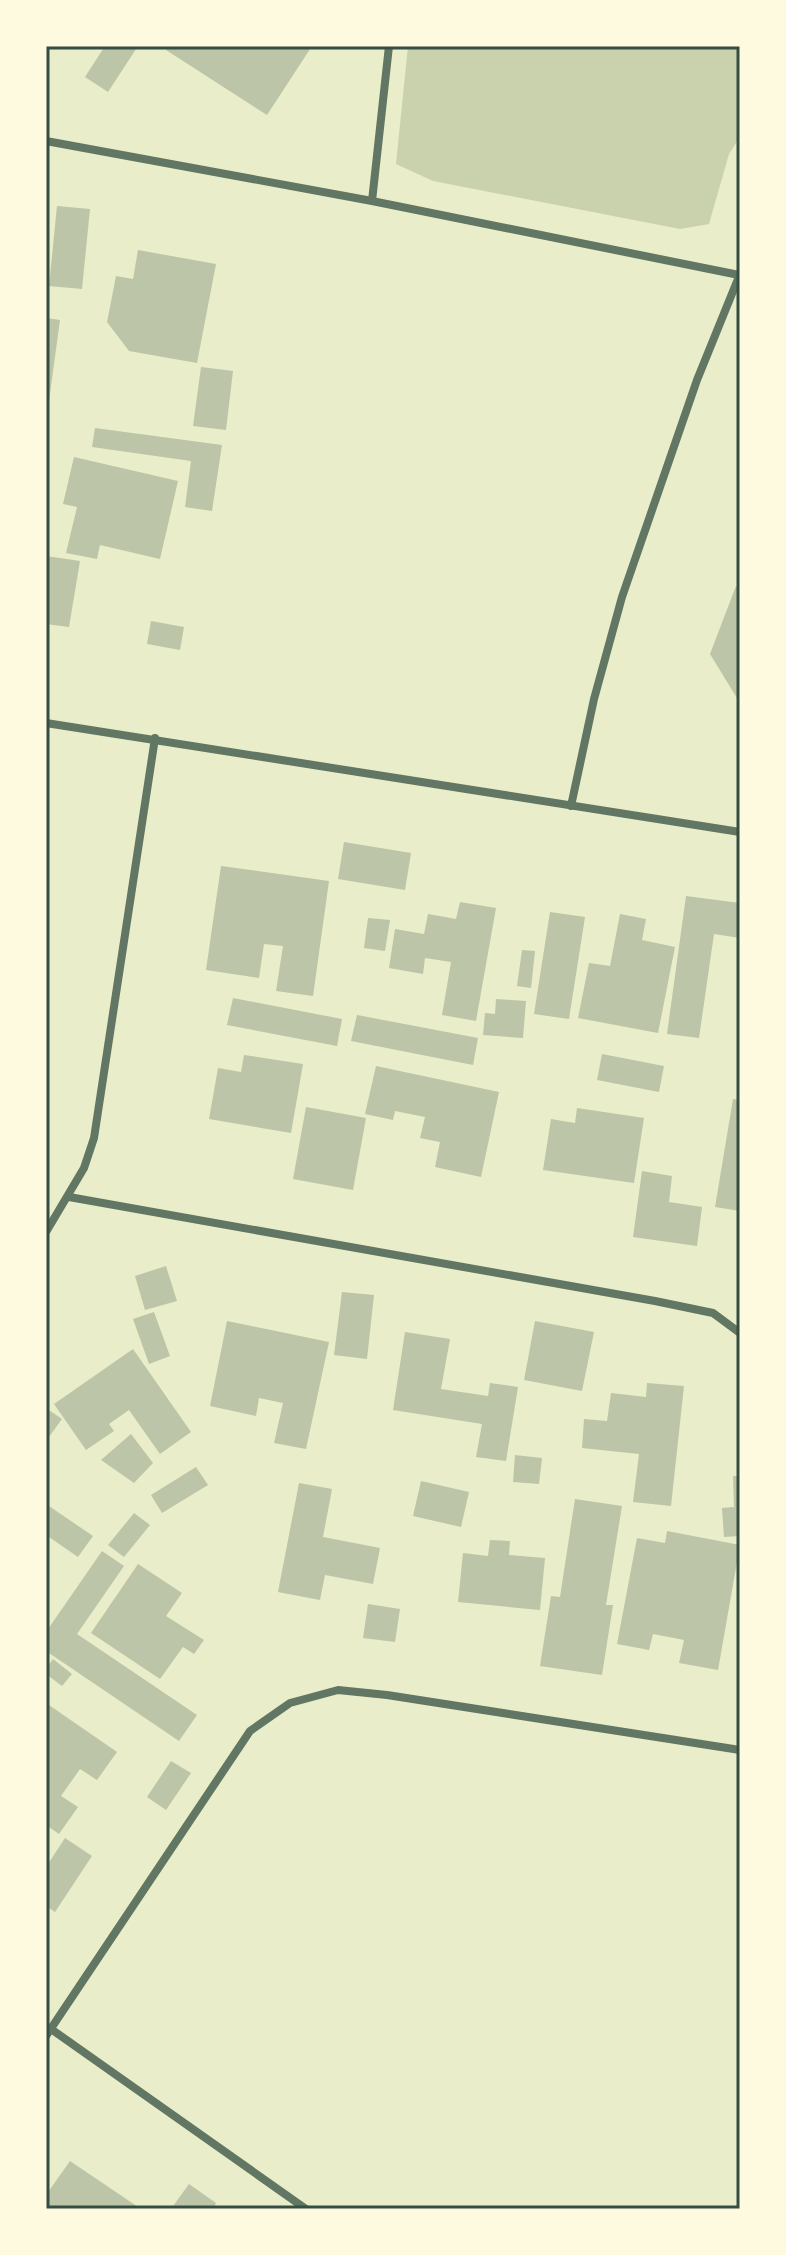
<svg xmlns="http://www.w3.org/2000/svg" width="786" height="2255" viewBox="0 0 786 2255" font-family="'Asap Condensed',sans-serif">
	<rect width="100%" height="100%" fill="#e9edc9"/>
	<!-- green -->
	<path fill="#cad2ad" d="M408 46H740V137L729 154 709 224 680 229 433 181 396 164Z"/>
	<!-- building -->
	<path fill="#bcc5a7" d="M105 46H138L108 92 85 77Z
		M168 46H312L267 115 166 50Z
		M57 206 90 209 82 289 49 286Z
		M138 250 216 264 197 363 129 351 107 322 116 276 133 279Z
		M46 318 60 320 48 408H46Z
		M201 367 233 371 226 430 193 426Z
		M95 428 222 445 212 511 185 507 191 461 92 447Z
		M74 457 178 481 160 559 100 545 97 559 66 553 77 507 63 504Z
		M46 556 80 561 69 627 46 624Z
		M736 586 740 587V703L710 654Z
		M151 621 184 627 180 650 147 644Z
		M344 842 411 853 405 890 338 879Z
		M221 866 329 881 313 996 276 991 283 946 264 944 259 978 206 970Z
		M686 896 740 903V938L714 934 699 1038 667 1034Z
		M460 902 496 908 476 1021 442 1015 451 962 425 958 423 974 389 968 395 929 424 934 428 914 456 919Z
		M550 912 585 917 569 1019 534 1014Z
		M620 914 646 919 642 940 675 947 658 1033 578 1018 589 963 610 966Z
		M368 918 390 920 385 951 364 948Z
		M522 950 535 951 531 988 517 986Z
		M233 998 342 1019 337 1046 227 1025Z
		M496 999 526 1001 523 1038 483 1035 485 1013 495 1014Z
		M357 1015 478 1038 473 1065 351 1041Z
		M602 1054 664 1066 659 1092 597 1080Z
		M244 1055 303 1064 291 1133 209 1119 218 1068 241 1072Z
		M376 1066 499 1092 481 1177 435 1167 440 1142 420 1138 425 1117 395 1111 393 1120 365 1114Z
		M733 1099 740 1100V1211L715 1207Z
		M306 1107 366 1118 353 1190 293 1179Z
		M577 1108 644 1118 634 1183 543 1170 551 1119 575 1123Z
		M642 1171 672 1176 669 1202 702 1207 697 1246 633 1237Z
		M166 1266 177 1301 145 1310 135 1276Z
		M342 1292 374 1295 367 1359 334 1355Z
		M154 1312 170 1356 149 1364 133 1319Z
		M227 1321 329 1342 306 1449 274 1443 283 1403 259 1398 256 1416 210 1406Z
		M535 1321 594 1332 582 1391 524 1380Z
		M405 1332 450 1339 441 1389 488 1396 490 1383 518 1387 506 1461 476 1457 482 1424 393 1410Z
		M133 1349 191 1432 160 1454 129 1410 109 1424 114 1431 86 1450 54 1404Z
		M647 1383 684 1386 671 1506 633 1502 639 1454 582 1448 584 1419 607 1421 611 1393 646 1397Z
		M46 1408 62 1419 46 1441Z
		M131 1434 153 1463 134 1483 101 1460Z
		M515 1455 542 1458 539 1484 513 1482Z
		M196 1467 208 1485 162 1513 151 1495Z
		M733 1476H740V1536L724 1537 722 1508 734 1507Z
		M421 1481 469 1492 461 1527 413 1516Z
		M299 1483 332 1489 323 1537 380 1548 373 1584 325 1575 320 1600 278 1592Z
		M575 1499 622 1506 606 1605H613L602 1675 540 1666 551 1596 560 1597Z
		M46 1504 93 1536 78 1557 46 1535Z
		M134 1513 150 1525 124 1557 108 1545Z
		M667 1531 740 1545 718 1670 679 1663 684 1640 653 1634 649 1650 617 1644 637 1538 665 1543Z
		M490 1540 510 1541 509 1555 545 1558 540 1610 458 1602 463 1553 488 1556Z
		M102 1551 124 1566 77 1634 197 1715 179 1741 46 1651V1632Z
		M138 1564 182 1593 166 1616 204 1640 194 1654 183 1647 160 1679 91 1633Z
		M368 1604 400 1609 395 1642 363 1638Z
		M53 1659 72 1674 62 1686 46 1674V1668Z
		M46 1703 117 1752 97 1780 80 1769 61 1796 78 1807 59 1834 46 1825Z
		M171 1761 191 1773 166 1810 147 1797Z
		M65 1838 92 1856 55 1912 46 1906V1867Z
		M70 2161 141 2209H46V2195Z
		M189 2184 216 2203 213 2209H171Z"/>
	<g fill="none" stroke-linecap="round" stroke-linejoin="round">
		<!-- minor -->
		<path stroke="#617663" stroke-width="8" d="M46 141 372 201 739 275
			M372 201 389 46
			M46 723 740 832
			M571 806 594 699 622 597 697 380 740 274
			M69 1197 655 1301 713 1313 740 1333
			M46 1232 84 1168 94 1138 155 738
			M51 2029 306 2209
			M46 2036 250 1731 290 1703 338 1690 387 1695 740 1750"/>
	</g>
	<!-- border -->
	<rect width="786" height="2255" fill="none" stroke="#fefae0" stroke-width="96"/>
	<rect x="48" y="48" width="690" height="2159" fill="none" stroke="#344e41" stroke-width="3"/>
</svg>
